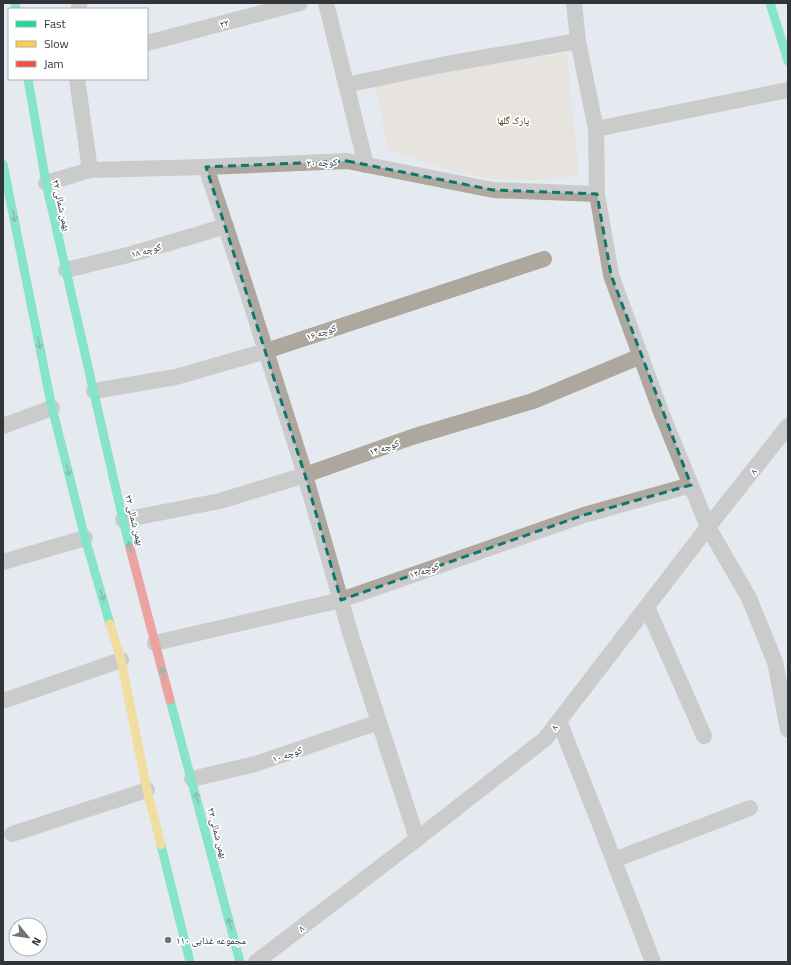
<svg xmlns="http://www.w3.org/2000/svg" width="791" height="965" viewBox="0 0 791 965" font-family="'Titillium Web','Noto Naskh Arabic',sans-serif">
	<rect width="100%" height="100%" fill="#e4eaf0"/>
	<!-- green -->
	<path fill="#eadbc8" d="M567 53 579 175 542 180 491 179 438 167 389 150 373 79Z"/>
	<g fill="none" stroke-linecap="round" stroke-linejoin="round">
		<!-- street -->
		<path stroke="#ada79e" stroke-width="16" d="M326 3 366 165
			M574 3 578 41 596 129 597 194 611 275 661 412 708 527 749 598 775 662 788 730
			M79 9V3
			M147 43 300 3
			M77 79 90 170
			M346 85 441 65 578 41
			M596 129 788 90
			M206 167 246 288 302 465 352 639 417 839
			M46 183 90 170 206 167 347 161 493 190 597 194
			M66 270 132 254 226 226
			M94 391 176 377 266 351 544 259
			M3 426 52 408
			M123 520 220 501 305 475 412 437 533 401 641 356
			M3 562 85 538
			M647 607 704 736
			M155 643 341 600 584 515 691 485
			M3 701 121 660
			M559 721 597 817 653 962
			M192 779 255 764 379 722
			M12 834 147 790
			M614 860 750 808
			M256 962 417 839 545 739 708 527 788 426"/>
		<!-- fast -->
		<path stroke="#16e098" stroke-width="9" d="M15 3 16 9
			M770 3 788 61
			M28 79 46 183 123 520 130 548
			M3 164 52 408 85 538 110 624
			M170 700 240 962
			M161 845 190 962"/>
		<!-- slow -->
		<path stroke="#ffcf43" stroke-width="9" d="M110 624 121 660 147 790 161 845"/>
		<!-- jam -->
		<path stroke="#f24e42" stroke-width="9" d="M130 548 170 700"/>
	</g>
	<!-- one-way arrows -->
	<defs><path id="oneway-shaft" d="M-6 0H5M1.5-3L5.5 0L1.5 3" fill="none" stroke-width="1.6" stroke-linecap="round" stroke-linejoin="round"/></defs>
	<g stroke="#248264">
		<use href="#oneway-shaft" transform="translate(14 216) rotate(79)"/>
		<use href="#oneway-shaft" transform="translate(39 343) rotate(79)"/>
		<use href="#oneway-shaft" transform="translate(68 470) rotate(76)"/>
		<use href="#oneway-shaft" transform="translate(130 547) rotate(-105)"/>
		<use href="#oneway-shaft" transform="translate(102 595) rotate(73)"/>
		<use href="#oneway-shaft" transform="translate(163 673) rotate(-106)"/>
		<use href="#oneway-shaft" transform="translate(197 798) rotate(-105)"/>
		<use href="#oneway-shaft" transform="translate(230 924) rotate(-105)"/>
	</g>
	<!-- marked area -->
	<path d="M0 0H791V965H0ZM347 161 493 190 597 194 611 275 691 485 584 515 341 600 305 475 206 167Z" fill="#e4eaf0" fill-opacity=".55" fill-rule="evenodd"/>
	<path fill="none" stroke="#0f766e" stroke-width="3" stroke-dasharray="8 5" stroke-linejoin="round" d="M347 161 493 190 597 194 611 275 691 485 584 515 341 600 305 475 206 167Z"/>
	<!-- markers -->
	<circle fill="#6f747a" stroke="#fff" stroke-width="1.5" cx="168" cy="940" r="4"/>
	<g text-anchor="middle" stroke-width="3.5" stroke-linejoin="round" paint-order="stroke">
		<!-- street labels -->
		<g font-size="10" fill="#30353a" stroke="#fff">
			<text transform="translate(224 23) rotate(-15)" y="4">۲۲</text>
			<text transform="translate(322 162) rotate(-3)" y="4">کوچه ۲۰</text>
			<text transform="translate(62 205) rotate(77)" y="4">۲۲ بهمن شمالی</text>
			<text transform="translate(146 250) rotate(-16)" y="4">کوچه ۱۸</text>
			<text transform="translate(321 332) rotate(-19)" y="4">کوچه ۱۶</text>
			<text transform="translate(384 447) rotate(-19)" y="4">کوچه ۱۴</text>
			<text transform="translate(753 471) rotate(-52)" y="4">۸</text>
			<text transform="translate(135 520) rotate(76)" y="4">۲۲ بهمن شمالی</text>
			<text transform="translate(424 570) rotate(-19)" y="4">کوچه ۱۲</text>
			<text transform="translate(554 727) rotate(-53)" y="4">۸</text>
			<text transform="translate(287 754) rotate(-19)" y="4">کوچه ۱۰</text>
			<text transform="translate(218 833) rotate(75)" y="4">۲۲ بهمن شمالی</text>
			<text transform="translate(301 928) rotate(-37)" y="4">۸</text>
		</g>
		<!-- park labels -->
		<g font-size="10" fill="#492d00" stroke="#fff">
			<text x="513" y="124">پارک گلها</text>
		</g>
		<!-- poi labels -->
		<g font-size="10" fill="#30353a" stroke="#fff" text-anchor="start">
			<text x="176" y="944">مجموعه غذایی ۱۱۰</text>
		</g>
	</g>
	<!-- border -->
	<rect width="791" height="965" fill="none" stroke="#30353a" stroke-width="8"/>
	<!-- legend -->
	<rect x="8" y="8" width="140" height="72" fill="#ffffff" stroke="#acaeb0"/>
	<rect x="16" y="21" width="20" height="6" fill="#16e098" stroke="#acaeb0"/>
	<text x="44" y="28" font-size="12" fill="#30353a">Fast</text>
	<rect x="16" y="41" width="20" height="6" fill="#ffcf43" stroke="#acaeb0"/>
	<text x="44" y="48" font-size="12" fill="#30353a">Slow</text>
	<rect x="16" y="61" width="20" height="6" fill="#f24e42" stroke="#acaeb0"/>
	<text x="44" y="68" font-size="12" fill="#30353a">Jam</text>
	<!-- north arrow -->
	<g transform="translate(28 937) rotate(119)"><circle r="19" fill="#ffffff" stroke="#acaeb0"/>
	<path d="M0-3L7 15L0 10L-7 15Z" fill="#6f747a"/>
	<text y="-6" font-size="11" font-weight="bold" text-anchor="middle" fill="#30353a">N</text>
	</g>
</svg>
